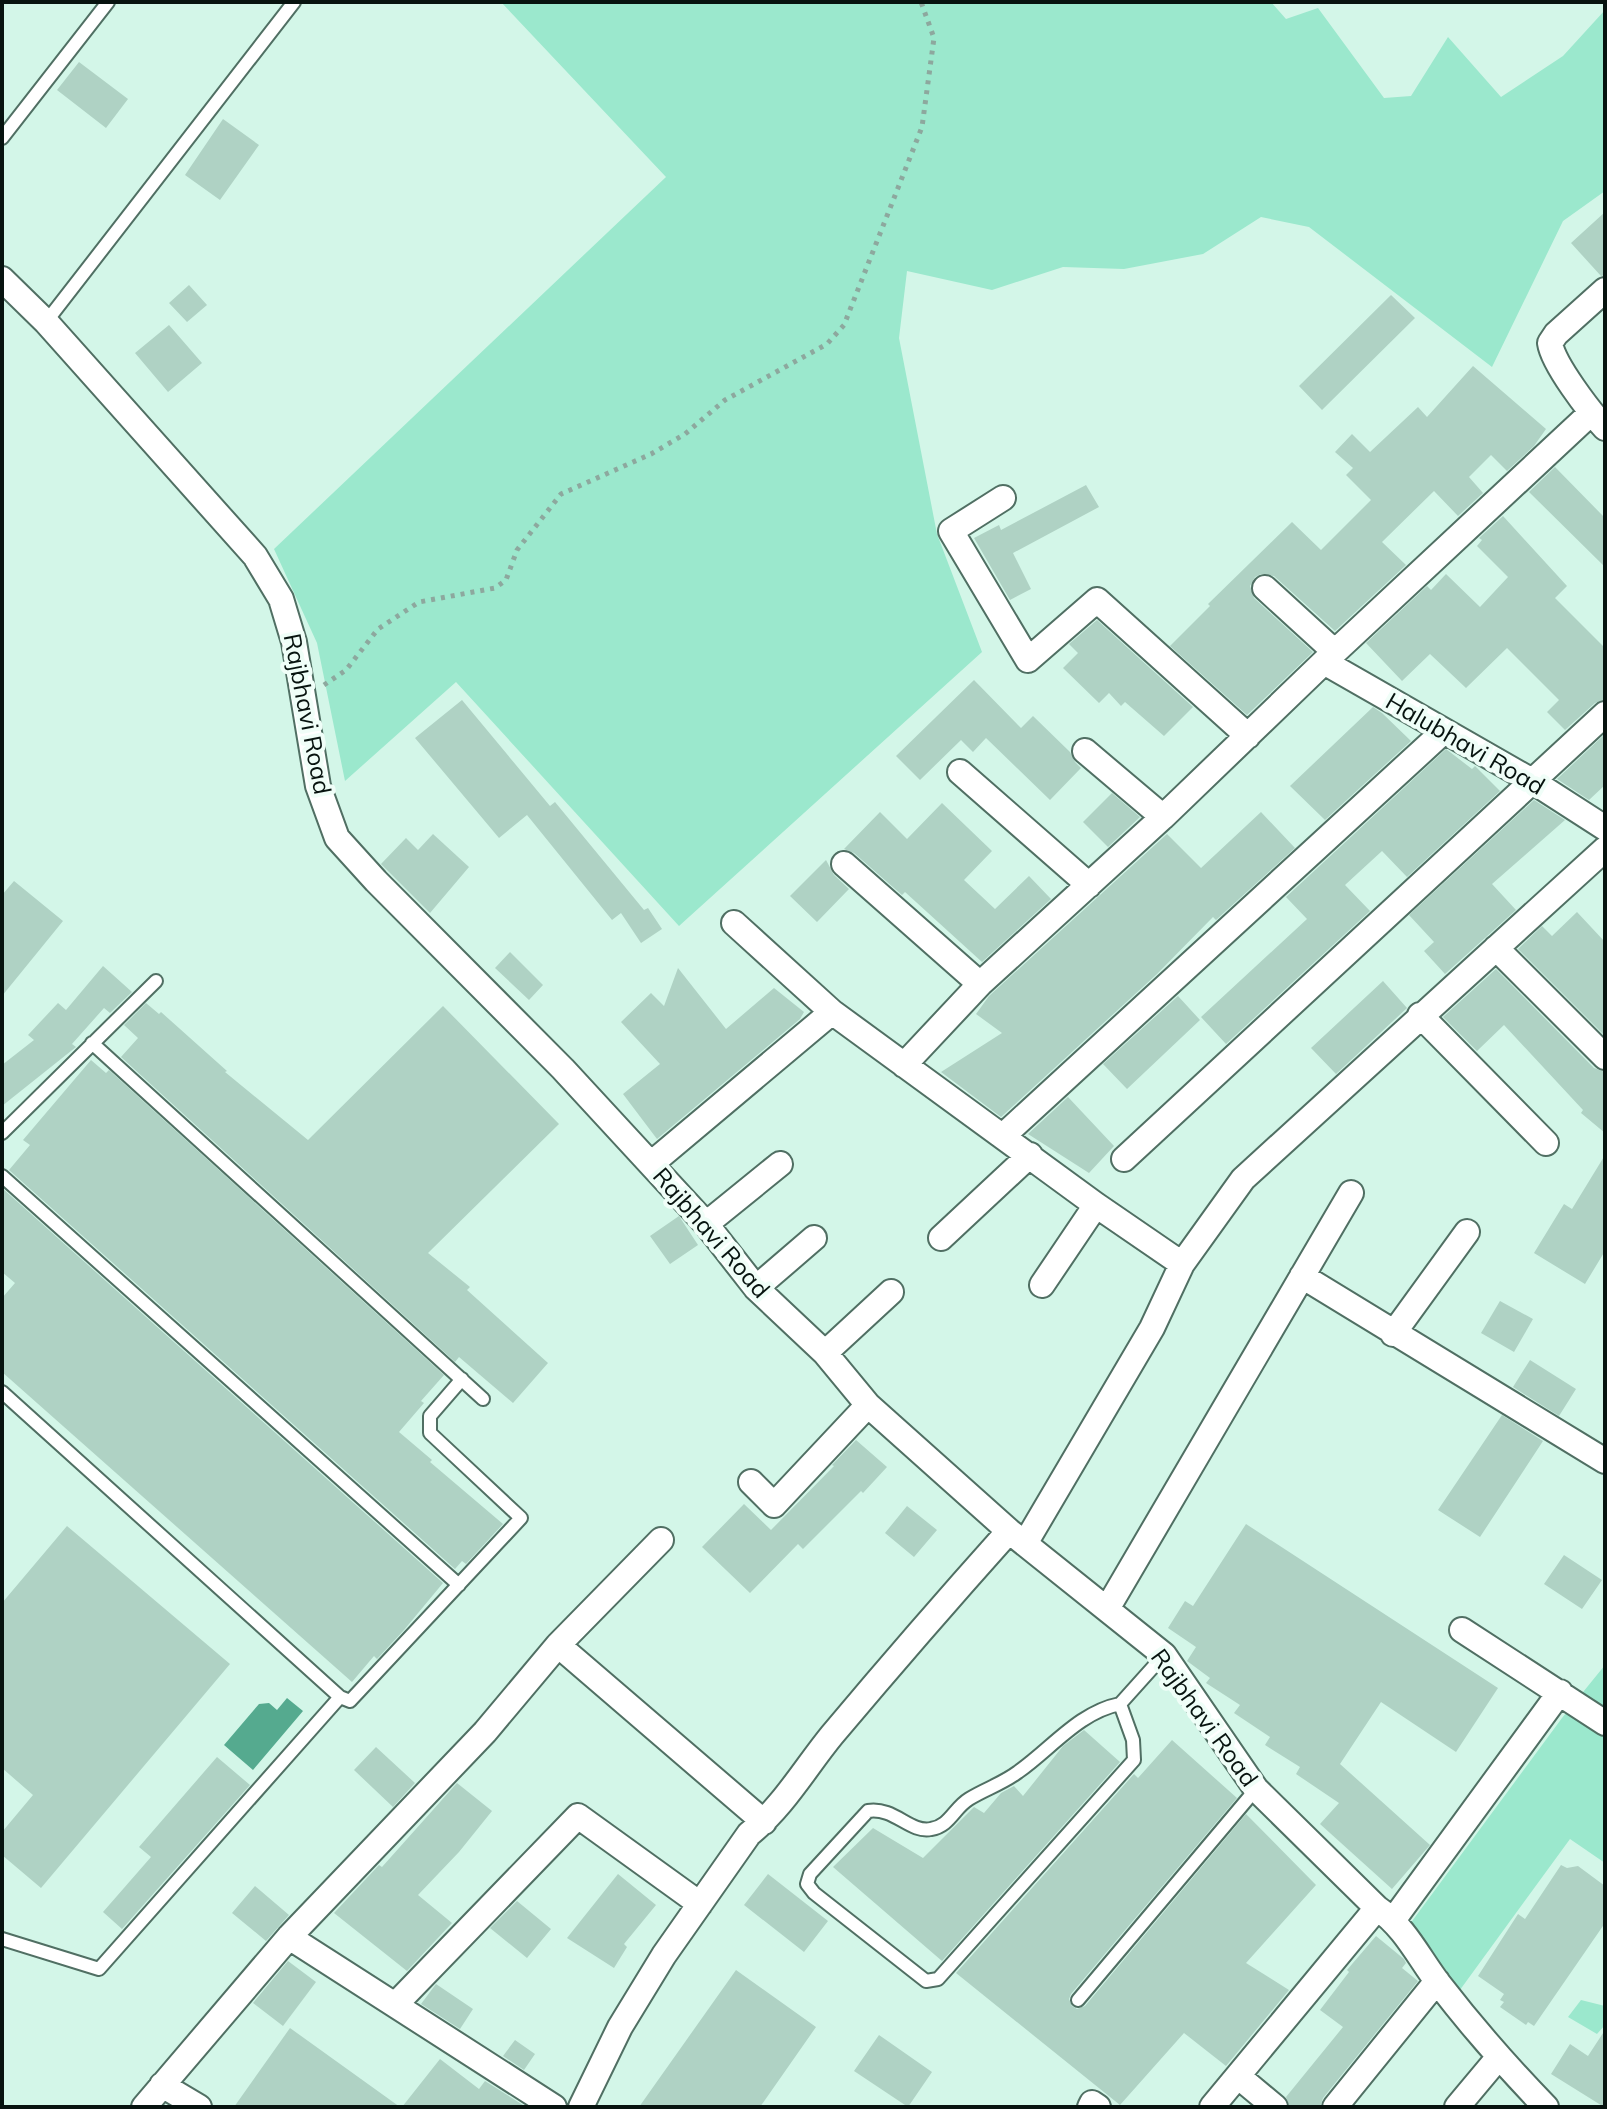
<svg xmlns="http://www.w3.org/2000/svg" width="1607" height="2109" viewBox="0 0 1607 2109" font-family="Mulish,sans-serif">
	<rect width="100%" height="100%" fill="#d3f6e8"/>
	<!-- green -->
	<path fill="#9be8cd" d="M501 2H1271L1286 19 1318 8 1384 98 1411 96 1448 37 1501 97 1563 56 1605 10V191L1563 221 1492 367 1309 227 1261 217 1203 254 1124 269 1063 267 992 290 907 271 899 338 937 534 982 652 679 926 456 682 345 781 317 643 274 549 666 177Z
		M1605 1665V1863L1570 1839 1457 1994 1407 1928 1562 1718Z
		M1581 2000 1605 2006V2025L1597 2034 1568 2017Z"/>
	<!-- water -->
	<path fill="#55aa8f" d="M287 1698 303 1711 253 1770 224 1745 259 1704 269 1703 277 1710Z"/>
	<!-- building -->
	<path fill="#afd2c4" d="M79 62 128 99 106 128 57 90Z
		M223 119 259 145 220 200 185 175Z
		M1605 212V275L1601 276 1571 243Z
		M189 285 207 305 187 322 169 303Z
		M1391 295 1415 318 1322 410 1299 386Z
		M169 325 202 363 168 392 135 353Z
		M1473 366 1546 429 1534 446 1507 471 1491 455 1469 477 1483 493 1458 516 1434 491 1382 542 1406 565 1335 631 1274 576 1261 574 1255 577 1250 586 1254 598 1313 652 1247 715 1170 646 1210 606 1208 604 1292 522 1321 550 1371 500 1346 475 1353 468 1335 452 1352 434 1370 452 1418 407 1427 417Z
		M1555 467 1605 518V567L1529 492Z
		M1086 485 1099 507 1013 553 1031 589 1010 600 974 538 999 525 1001 530Z
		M1503 516 1567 586 1555 598 1605 648V699L1595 703 1565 730 1547 712 1559 700 1507 648 1466 688 1430 654 1402 681 1366 643 1427 586 1431 590 1446 574 1480 607 1508 577 1477 546 1482 540 1479 538Z
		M1097 620 1193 707 1164 736 1125 702 1121 706 1109 693 1099 703 1063 668 1078 653 1069 644Z
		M974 680 1021 728 1033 716 1070 752 1075 762 1081 768 1050 800 986 738 973 752 961 740 920 780 896 756Z
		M462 700 550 806 555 802 644 910 648 908 662 929 641 943 621 913 612 920 527 815 499 838 415 738Z
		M1373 707 1382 713 1411 741 1325 820 1290 786Z
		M1605 734V785L1589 800 1557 779Z
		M1446 749 1472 769 1475 766 1500 791 1407 877 1382 851 1345 885 1370 911 1226 1044 1201 1017 1307 919 1286 897Z
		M1112 793 1140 817 1108 847 1083 822Z
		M1534 800 1565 820 1492 884 1516 910 1445 974 1424 951 1434 942 1409 915Z
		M942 803 992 851 964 880 995 909 1029 876 1051 899 982 962 905 892 902 895 854 853 844 849 880 812 907 839Z
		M1261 812 1295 848 1216 920 1213 917 1157 974 1001 1117 941 1072 1002 1033 976 1014 989 996 1167 834 1201 868Z
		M433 834 469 867 430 913 381 864 406 838 418 850Z
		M826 860 834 875 849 889 817 922 790 896Z
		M14 881 63 921 2 996V895Z
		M1577 912 1605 942V1036L1518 949 1542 926 1552 936Z
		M510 952 543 985 529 1000 495 968Z
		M103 966 132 992 110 1013 104 1008 72 1044 76 1047 2 1106V1065L34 1040 28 1035 58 1003 66 1010Z
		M678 968 726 1029 774 988 804 1012 800 1019 657 1139 623 1094 660 1064 621 1022 651 993 664 1006Z
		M1496 969 1594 1068 1605 1072V1133L1581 1113 1583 1110 1504 1025 1477 1051 1443 1017Z
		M1383 981 1407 1008 1336 1074 1311 1048Z
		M1178 996 1200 1020 1127 1089 1103 1064Z
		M146 1003 159 1014 161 1012 227 1071 225 1072 308 1140 443 1006 559 1124 428 1253 470 1287 467 1290 548 1363 513 1403 459 1357 455 1362 121 1057 138 1038 124 1025Z
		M91 1060 106 1073 109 1070 444 1375 421 1401 424 1403 399 1432 432 1460 430 1462 503 1524 466 1564 462 1561 455 1569 9 1170 30 1145 23 1140Z
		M1068 1097 1114 1146 1089 1173 1028 1134Z
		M1605 1155V1251L1585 1284 1534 1253 1564 1204 1572 1209Z
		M2 1188 443 1583 404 1630 377 1659 374 1656 352 1682 2 1372V1298L15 1283 2 1272Z
		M679 1216 698 1245 670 1264 650 1236Z
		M1500 1301 1533 1319 1514 1352 1481 1333Z
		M1530 1360 1576 1389 1559 1416 1513 1387Z
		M1502 1415 1543 1441 1480 1537 1438 1510Z
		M856 1440 887 1467 863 1493 861 1491 803 1549 798 1544 750 1593 702 1547 744 1504 771 1530 834 1466 832 1465Z
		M907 1506 937 1530 914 1557 885 1533Z
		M1246 1524 1498 1688 1456 1752 1381 1702 1340 1764 1430 1845 1392 1889 1320 1824 1339 1803 1296 1774 1300 1767 1265 1745 1270 1737 1234 1713 1240 1705 1206 1683 1210 1678 1187 1661 1196 1647 1168 1628 1185 1601 1193 1606Z
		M67 1526 230 1664 41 1888 2 1855V1832L33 1795 2 1768V1603Z
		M1564 1555 1602 1580 1582 1609 1544 1584Z
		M1084 1730 1120 1762 942 1961 833 1867 873 1828 923 1858 974 1807 984 1813 1001 1793 1014 1786 1023 1796 1063 1746Z
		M1172 1740 1237 1798 1071 1994 1069 1999 1072 2006 1077 2009 1085 2006 1246 1814 1316 1885 1246 1963 1289 1990 1226 2066 1184 2033 1120 2105 956 1973 1134 1774 1138 1778Z
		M376 1747 415 1783 393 1807 354 1770Z
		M217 1757 250 1785 122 1929 103 1912 151 1857 139 1847Z
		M457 1783 492 1811 459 1852 418 1895 452 1923 407 1971 334 1913 379 1865 382 1867Z
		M1561 1865 1567 1868 1578 1866 1605 1886V1923L1534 2026 1528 2022 1526 2025 1500 2007 1504 2002 1500 2000 1504 1994 1478 1976 1518 1914 1525 1919Z
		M618 1874 656 1905 624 1944 627 1947 614 1968 567 1938Z
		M768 1874 828 1921 804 1952 744 1905Z
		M255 1886 289 1915 266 1941 232 1913Z
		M517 1901 551 1929 527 1958 490 1928Z
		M1376 1936 1404 1959 1406 1963 1402 1968 1418 1981 1323 2098 1320 2107H1290L1286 2097 1343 2027 1320 2010 1349 1972 1347 1970Z
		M288 1961 316 1982 283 2026 253 2003Z
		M736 1970 816 2027 760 2107H639Z
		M436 1984 473 2009 460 2029 421 2004Z
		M290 2028 400 2107H234Z
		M1605 2030V2107H1604L1551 2074 1570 2044 1588 2056Z
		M879 2035 932 2072 908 2107 854 2071Z
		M515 2040 535 2054 524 2070 503 2056Z
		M440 2059 479 2089 485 2081 526 2107H402Z"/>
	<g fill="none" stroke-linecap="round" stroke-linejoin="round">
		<!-- service casing -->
		<g stroke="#506f63" stroke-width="16">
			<path id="service" d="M2 138 108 2
				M46 322 294 2
				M92 1043 483 1399
				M2 1133 156 981
				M2 1176 459 1585
				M2 1392 340 1697 350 1701 521 1518 430 1433V1416L462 1379
				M1120 1704C1079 1712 1051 1749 1018 1772 1002 1784 985 1789 969 1799 954 1808 950 1826 931 1829 909 1833 895 1807 868 1811L810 1874 807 1884 814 1893 926 1981 938 1979 1134 1760 1133 1740 1120 1704 1164 1655
				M2 1939 99 1969 340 1697
				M1078 2000 1256 1789"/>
		</g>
		<!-- minor casing -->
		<g stroke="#506f63" stroke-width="28">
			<path id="minor" d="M2 279 46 322 255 556 281 599 294 642 318 786 337 838 376 881 563 1069 706 1224 756 1288 825 1353 868 1405 1009 1531 1164 1655 1256 1789 1377 1908C1405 1927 1419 1958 1439 1984 1473 2028 1508 2068 1546 2107
				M1605 290 1556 334 1550 343C1553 364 1590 412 1605 428
				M1003 498 951 531 1028 660 1097 600 1248 736
				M1265 588 1335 652
				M1324 662 1532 781 1605 828
				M1085 751 1163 817
				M960 772 1089 885
				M844 864 980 984
				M734 923 832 1012 1096 1205 1182 1264
				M1496 948 1605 1057
				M1420 1015 1546 1143
				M904 1065 980 984 1163 817 1324 662 1591 413
				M1004 1135 1443 732
				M1124 1159 1605 714
				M651 1164 832 1012
				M706 1224 780 1164
				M941 1238 1030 1155
				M1302 1276 1605 1461
				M1042 1285 1096 1205
				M756 1288 814 1238
				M1393 1334 1467 1232
				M825 1353 891 1292
				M751 1482 774 1505 868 1405
				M1026 1542 1152 1328 1182 1264 1243 1179 1605 849
				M1107 1609 1351 1193
				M1462 1630 1605 1723
				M558 1645 764 1822
				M1394 1919 1560 1692
				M289 1937 554 2107
				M395 2005 578 1816 700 1904
				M1239 2077 1275 2107
				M162 2085 199 2107
				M144 2107 289 1937 485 1732 558 1645 661 1540
				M581 2107 620 2027 664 1955 749 1834C783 1807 805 1768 832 1735 890 1666 949 1598 1009 1531
				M1090 2107 1092 2103 1098 2107
				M1212 2107 1377 1908
				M1335 2107 1437 1981
				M1457 2107 1498 2058"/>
		</g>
		<!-- path -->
		<path stroke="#8da89e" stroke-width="5" stroke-dasharray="4 6" stroke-linecap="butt" d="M324 685 346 670 378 629 419 602 495 588 506 580 517 550 561 494 651 454 685 434 725 400 827 344 844 325 922 127 934 38 921 2"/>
		<!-- service -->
		<use href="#service" stroke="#fff" stroke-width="12"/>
		<!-- minor -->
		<use href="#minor" stroke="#fff" stroke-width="24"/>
	</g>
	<g text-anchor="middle" stroke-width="8" stroke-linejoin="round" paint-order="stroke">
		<!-- street labels -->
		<g font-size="24" fill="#07130f" stroke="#f0fef8">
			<text transform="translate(307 714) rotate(79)" y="8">Rajbhavi Road</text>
			<text transform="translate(1465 744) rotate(30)" y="8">Halubhavi Road</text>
			<text transform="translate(711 1233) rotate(49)" y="8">Rajbhavi Road</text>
			<text transform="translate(1204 1718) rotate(54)" y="8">Rajbhavi Road</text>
		</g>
	</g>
	<!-- border -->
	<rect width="1607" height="2109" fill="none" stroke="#07130f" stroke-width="8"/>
</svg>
